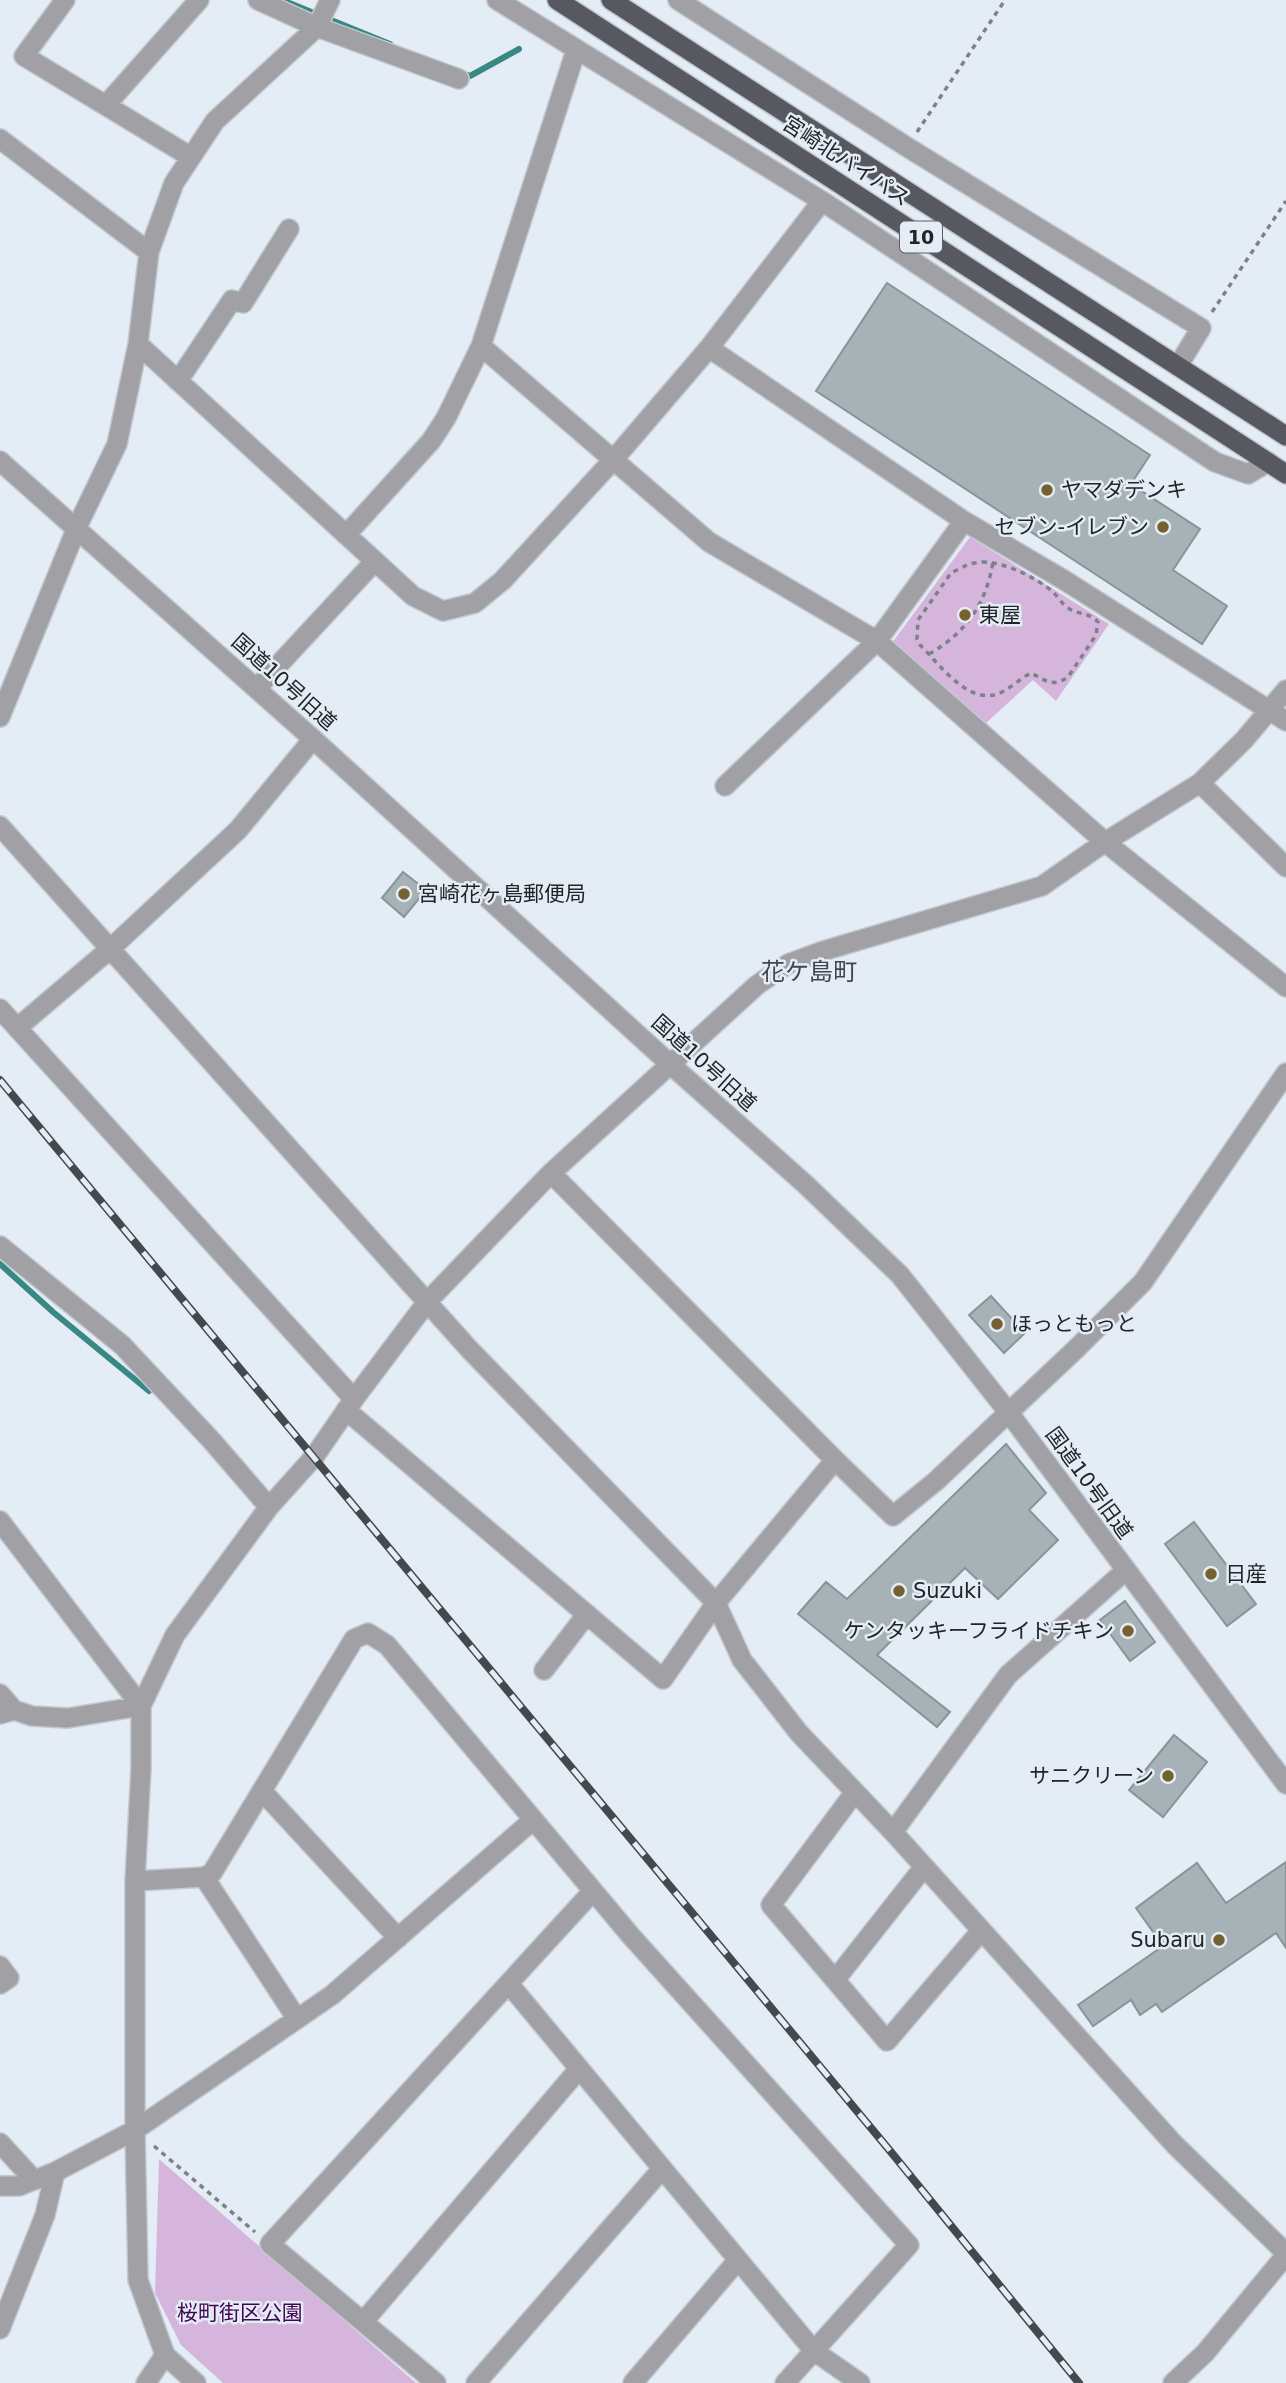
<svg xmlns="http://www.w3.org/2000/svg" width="1286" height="2383" viewBox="0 0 1286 2383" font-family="'DejaVu Sans','Noto Sans JP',sans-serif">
	<rect width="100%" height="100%" fill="#e4ecf5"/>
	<!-- green -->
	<path fill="#d6b5dc" d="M970 537 1109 624 1056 701 1033 680 986 723 892 643Z
		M159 2159 416 2383H223L181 2345 155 2293Z"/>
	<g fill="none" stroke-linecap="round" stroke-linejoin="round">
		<!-- stream -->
		<path stroke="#3a8883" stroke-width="6" d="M282 0 390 44
			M462 73 470 76 519 49
			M0 1264 53 1312 149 1391"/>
	</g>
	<!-- building -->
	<path fill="#a6b2b6" stroke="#889498" stroke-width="2" d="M887 283 1150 455 1131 484 1200 529 1173 570 1227 606 1202 644 816 391Z
		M403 872 426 890 404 917 382 898Z
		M991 1296 1025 1333 1004 1353 969 1315Z
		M1006 1444 1046 1493 1029 1510 1058 1540 998 1599 965 1568 877 1655 950 1712 937 1727 798 1614 826 1582 847 1599Z
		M1194 1522 1256 1604 1227 1626 1165 1544Z
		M1125 1601 1155 1642 1130 1661 1100 1620Z
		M1174 1735 1207 1762 1163 1817 1129 1790Z
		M1286 1862V1948L1276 1933 1162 2012 1156 2004 1140 2015 1131 2000 1093 2026 1078 2005 1163 1946 1136 1908 1197 1863 1226 1903Z"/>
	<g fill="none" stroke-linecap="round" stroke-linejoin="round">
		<!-- minor casing -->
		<g stroke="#c1c8d0" stroke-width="22">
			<path id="minor" d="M65 0 24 56 191 157
				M258 0 317 27 459 79
				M497 0 822 201 1215 462 1248 474 1268 462
				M678 0 907 147 1201 328 1178 366
				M106 105 199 0
				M0 139 149 252
				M138 344 413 596 443 611 475 603 503 580 614 459 709 348 822 201
				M481 346 709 542 877 641 1105 842 1286 987
				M709 348 964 521 1064 580 1286 721
				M178 381 232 300 243 303 289 229
				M346 535 431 441 446 418 481 346 576 50
				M257 688 375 561
				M0 717 77 527 117 444 138 344 149 252 174 183 215 121 317 27 330 0
				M1200 783 1286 867
				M725 786 877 641 964 521
				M0 826 470 1350 716 1603 742 1660 799 1733 893 1832 1174 2144 1286 2253
				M0 1009 354 1399
				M17 1028 110 949 238 830 313 739
				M551 1173 835 1460 893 1516 936 1481 1077 1348 1143 1282 1286 1073
				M0 1246 122 1345 212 1441 269 1507
				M346 1410 663 1679 716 1603 835 1460
				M0 1521 141 1706
				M544 1670 587 1614
				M0 1694 14 1710
				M0 1714 14 1710 32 1716 68 1718 141 1706
				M262 1791 398 1938
				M855 1792 771 1905 887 2041 981 1931
				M893 1832 1008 1675 1125 1571
				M204 1877 297 2019
				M135 1881 204 1877 212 1873 354 1639 368 1633 387 1645 631 1936 909 2245 785 2383
				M0 1966 9 1978 0 1984
				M835 1980 924 1867
				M509 1984 814 2351 860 2383
				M135 2130V1881L141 1768V1706L175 1635 269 1507 314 1457 354 1399 427 1302 551 1173 757 985 788 964 823 951 1042 886 1105 842 1200 783 1244 740 1286 690
				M0 2143 34 2180
				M0 2186H19L55 2172 135 2130 332 1995 533 1820
				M363 2322 579 2069
				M0 2329 45 2215 55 2172
				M146 2383 165 2355
				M436 2383 270 2244 593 1891
				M476 2383 662 2169
				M633 2383 738 2260"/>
		</g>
		<!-- tertiary casing -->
		<g stroke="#c1c8d0" stroke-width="22">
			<path id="tertiary" d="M0 461 313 739 670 1064 805 1184 900 1275 1009 1413 1286 1784
				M135 2130 138 2280 165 2355 196 2383
				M1173 2383 1205 2353 1286 2255"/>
		</g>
		<!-- trunk casing -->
		<g stroke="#c1c8d0" stroke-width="22">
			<path id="trunk" d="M557 0 1286 474
				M611 0 1286 436"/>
		</g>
		<!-- path -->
		<path stroke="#7d8288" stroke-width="3.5" stroke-dasharray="5 5" stroke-linecap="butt" d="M917 132 1005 0
			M1212 312 1286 201
			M982 562C1005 562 1035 577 1053 592 1058 597 1062 604 1068 608 1078 615 1089 612 1098 622L1096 635 1068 677C1052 688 1045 680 1031 673 1019 679 1007 692 994 695 964 701 938 662 920 645L917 639 918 620 951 573 969 564Z
			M929 654C966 633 986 604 993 562
			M154 2146 255 2232"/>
		<!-- minor -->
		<use href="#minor" stroke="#a0a0a5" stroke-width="19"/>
		<!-- tertiary -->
		<use href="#tertiary" stroke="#a0a0a5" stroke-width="19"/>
		<!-- trunk -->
		<use href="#trunk" stroke="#585860" stroke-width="19"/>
		<!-- rail casing -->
		<g stroke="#45494d" stroke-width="8">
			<path id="rail" d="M0 1080 891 2152 1079 2383"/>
		</g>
		<!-- rail -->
		<use href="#rail" stroke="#e4ecf5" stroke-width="5" stroke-dasharray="16" stroke-linecap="butt"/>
	</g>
	<!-- markers -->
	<g fill="#766231" stroke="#e4ecf5" stroke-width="2.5">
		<circle cx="1047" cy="490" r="7"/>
		<circle cx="1163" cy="527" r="7"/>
		<circle cx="965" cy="615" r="7"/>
		<circle cx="404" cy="894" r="7"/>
		<circle cx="997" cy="1324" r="7"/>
		<circle cx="1211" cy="1574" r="7"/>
		<circle cx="899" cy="1591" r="7"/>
		<circle cx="1128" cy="1631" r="7"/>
		<circle cx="1168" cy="1776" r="7"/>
		<circle cx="1219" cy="1940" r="7"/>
	</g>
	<g text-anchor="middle" stroke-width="5" stroke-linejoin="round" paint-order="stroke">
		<!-- shield labels -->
		<rect fill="#e4ecf5" stroke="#5c6166" stroke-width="2" x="900" y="221.5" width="42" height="31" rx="5"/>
		<g font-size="19" font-weight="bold" fill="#222528">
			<text x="921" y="244">10</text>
		</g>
		<!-- street labels -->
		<g font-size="21" fill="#222528" stroke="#e4ecf5">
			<text transform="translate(846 161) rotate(33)" y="7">宮崎北バイパス</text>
			<text transform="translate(284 682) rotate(42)" y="7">国道10号旧道</text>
			<text transform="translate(704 1063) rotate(42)" y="7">国道10号旧道</text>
			<text transform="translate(1089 1483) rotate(54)" y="7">国道10号旧道</text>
		</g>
		<!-- poi labels -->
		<g font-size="21" fill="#222528" stroke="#e4ecf5" text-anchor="start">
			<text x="1061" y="497">ヤマダデンキ</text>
			<text x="1149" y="534" text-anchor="end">セブン-イレブン</text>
			<text x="979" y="622">東屋</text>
			<text x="418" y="901">宮崎花ヶ島郵便局</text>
			<text x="1011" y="1331">ほっともっと</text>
			<text x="1225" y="1581">日産</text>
			<text x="913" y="1598">Suzuki</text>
			<text x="1114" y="1638" text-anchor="end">ケンタッキーフライドチキン</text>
			<text x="1154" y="1783" text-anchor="end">サニクリーン</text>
			<text x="1205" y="1947" text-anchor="end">Subaru</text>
		</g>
		<!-- park labels -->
		<g font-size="21" fill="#44044f" stroke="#e4ecf5">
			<text x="240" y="2320">桜町街区公園</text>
		</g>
		<!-- quarter labels -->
		<g font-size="24" fill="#40464d" stroke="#e4ecf5">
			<text x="809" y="980">花ケ島町</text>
		</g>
	</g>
</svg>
